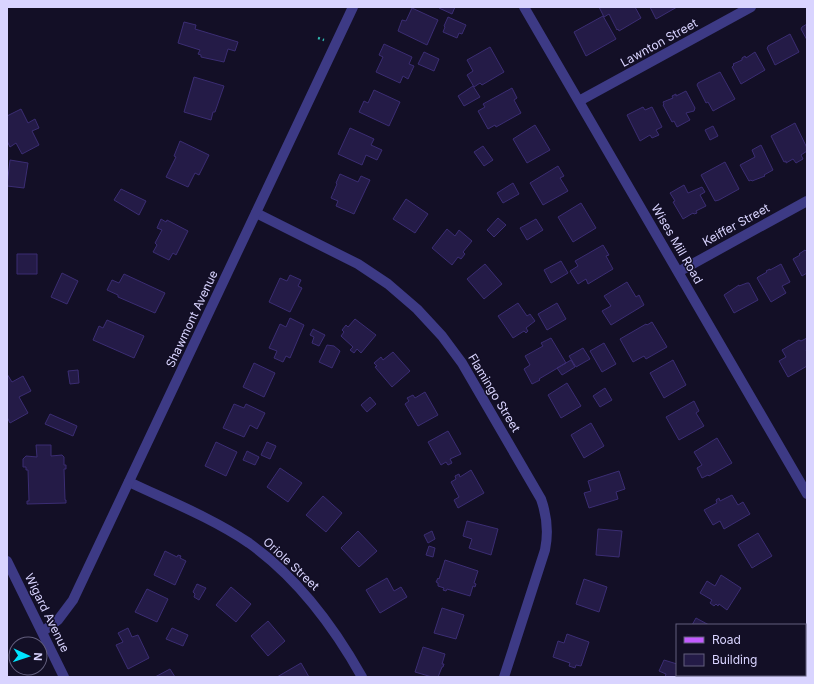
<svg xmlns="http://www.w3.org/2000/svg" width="814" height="684" viewBox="0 0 814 684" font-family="Inter,sans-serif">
	<rect width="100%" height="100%" fill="#130f26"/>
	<!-- building -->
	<path fill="#241b47" stroke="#3b2d73" d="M440 7H455L452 14 439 8Z
		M599 7H635L641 18 619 31 618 29 617 30 609 14 604 17Z
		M650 7H677L656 19Z
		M412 8 438 20 427 45 398 31 402 20 406 21Z
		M603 16 616 39 586 56 574 32Z
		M448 17 466 25 462 34 459 33 457 38 443 32 445 27 444 26Z
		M184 22 196 25 195 29 238 42 235 51 228 49 224 62 201 57V55L198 54 200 50 178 43Z
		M807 24V40L801 29 802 27Z
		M790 34 799 52 775 65 767 48 768 47V46Z
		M384 44 412 57 409 64 414 66 408 79 403 76 400 83 376 72 383 57 379 55Z
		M490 47 504 72 482 85 480 83 474 87 467 75 473 71 467 60Z
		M424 52 439 59 434 71 418 64Z
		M755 52 765 70 741 84 732 67 734 65 733 64 742 60V58L745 56 746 58Z
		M720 72 735 99 713 111 708 102 706 103 697 85 698 83Z
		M194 77 224 86 215 112H213L211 120 184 112Z
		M473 86 480 97 464 106 458 96Z
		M512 88 517 98 514 100 521 113 496 127 495 125 488 129 478 111 485 107 483 104Z
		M374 90 400 102 389 126 359 112 364 101 368 103Z
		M686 91 695 108 694 111 686 113 690 120 677 127 674 121 672 122 663 105 664 104 663 102 673 98 672 96 676 94V96Z
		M643 107 645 110 652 107 662 127 656 130 659 135 652 138 650 135 640 141 627 115Z
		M21 109 28 123 35 119 39 128 32 131 39 145 22 154 16 143 10 147 7 141V116Z
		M795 123 807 148V151L801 155 803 159 796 163 793 159 786 163V161L784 162 771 136Z
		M535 125 550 150 527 163 513 139Z
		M713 126 718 136 710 140 705 130Z
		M350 128 374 139 371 145 382 150 377 160 366 155 362 165 338 154Z
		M180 141 209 155 199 175 195 173 188 187 166 177 176 157 174 156Z
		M761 145 773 170 764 175 765 176 752 181 751 180 749 181 740 165 755 157 752 150Z
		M483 146 493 160 484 166 474 152Z
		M10 160 28 163 24 188 7 186Z
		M725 162 739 189 719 200 715 201 701 175Z
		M558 166 564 176 560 178 568 191 543 205 530 183Z
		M340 174 358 182 361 176 370 180 354 214 336 206 338 201 331 198 337 184 336 183Z
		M513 183 519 194 503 203 497 193Z
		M684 185 688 193 702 187 705 192 700 195 706 206 696 211 697 213 694 214 693 213 683 219 673 202 675 201 670 193Z
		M121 189 146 201 139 215 114 200Z
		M406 199 428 214 415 233 393 219Z
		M581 203 596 228 573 242 558 217Z
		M498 218 506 225 494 237 487 230Z
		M161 219 166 222 167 220 188 231 176 255 173 253 169 260 153 252 157 245 155 243 162 230 157 228Z
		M536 219 543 230 527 240 520 228Z
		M447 229 455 236 459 230 472 241 463 252 465 254 461 259 458 257 452 265 432 248Z
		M603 245 609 255 606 256 613 269 588 284 586 279 578 284 570 271 578 266 575 261Z
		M805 250 806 251 807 250V273L802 276 793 259 800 255 799 254Z
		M17 254H37V274H17Z
		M561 261 568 273 551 283 544 270Z
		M485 264 502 284 484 299 467 279Z
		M781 264 790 282 782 286 786 293 771 302 757 278 758 277 767 272 766 271 770 269V270Z
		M62 273 78 281 67 304 51 297Z
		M124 274 165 293 155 313 118 297V295L107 290 112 280 119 283Z
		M290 275 301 280 298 286 302 288 290 312 269 302 280 278 287 281Z
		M627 282 636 297 639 295 644 305 611 325 602 311 611 306 604 296Z
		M747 283H749L758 300 734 313 724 295 739 285V286Z
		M518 303 527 316 530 314 535 321 526 328 528 331 526 333 524 331 513 338 498 316Z
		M557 303 566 319 547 330 538 314Z
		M290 318 304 325 290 358 286 356 283 362 274 358 277 351 269 348 280 324 286 327Z
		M355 319 376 335 361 353 357 349 354 353 350 350 353 347 341 336 344 332 342 330 346 325 348 327Z
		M107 320 144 336 134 358 93 340 99 326 103 328Z
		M652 322 667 347 646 359 644 356 633 362 620 339 646 324 647 325Z
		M313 329 325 335 319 346 312 343 314 337 310 335Z
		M551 338 566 363 539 379 540 380 532 384 524 369 530 365 525 356 543 346 541 343Z
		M807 338V350H806L807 352V366L788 377 779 361 786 357 782 350 799 340 801 341Z
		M604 343 616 364 602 372 590 351Z
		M327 345 334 346 340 351 332 368 319 362Z
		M583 348 590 359 576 367 569 356Z
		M393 352 410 371 392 387 375 367 377 366 374 363 381 357 383 360Z
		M571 360 575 367 562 375 557 368Z
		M673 360 686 385 664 398 650 373Z
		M254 363 275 373 264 397 243 387Z
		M78 370 79 383 70 384 68 371Z
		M7 374 12 382 23 376 31 391 19 397 28 413 10 423 7 417Z
		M567 383 581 406 561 418 548 395Z
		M605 388 612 400 600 407 593 396Z
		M425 392 438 415 418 426 405 404 409 401 407 398 413 395 415 398Z
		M370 397 376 404 367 412 361 405Z
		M694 401 699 411 696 413 704 426 679 440 666 417Z
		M234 404 244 408 246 404 265 413 257 429 250 425 244 437 223 428Z
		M50 414 77 426 73 436 45 424Z
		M591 423 604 446 584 458 571 435Z
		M448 431 461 454 450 459 452 463 448 465 446 462 441 465 428 442Z
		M717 438 732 463 709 476 708 475 702 478 697 468 702 465 694 452Z
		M216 442 237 452 226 476 205 466Z
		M267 442 276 446 270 459 261 455Z
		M36 445H51V456L62 455 64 457V465H66V469H64L65 500H66V503L27 504V501H29L28 470H26V467H23V459L26 456 37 457Z
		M247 451 259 457 255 465 243 460Z
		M280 468 302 483 288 502 267 487Z
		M471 470 484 493 458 508 454 500 459 497 451 482 456 479 455 476 459 474 460 477Z
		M619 471 625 489 616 492 618 499 589 508 584 493 591 491 588 481Z
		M732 495 738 505 743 502 750 514 724 529 720 521 713 525 704 510 717 503 716 500 719 498 720 501Z
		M323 496 342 513 326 532 306 515Z
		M467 521 498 529 491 555 469 548 472 539 463 536Z
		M598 529 622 531 619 557 596 555Z
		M358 531 377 551 359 567 341 548Z
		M432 531 435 539 428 543 424 535Z
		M758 533 772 556 752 568 738 545Z
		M429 546 435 548 433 557 426 555Z
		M165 551 177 557 178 555 181 556 180 558 186 561 175 585 154 575Z
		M445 560 478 571 474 583 476 584 475 587 473 586 470 596 447 589 446 591 443 590 444 588 438 586V583L436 582 438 578 439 579Z
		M721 575 741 588 727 610 719 604 718 606 716 604 714 606 710 603 712 600 700 593 707 581 715 586Z
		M387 578 394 591 401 587 407 597 380 613 366 590Z
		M584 579 607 587 599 612 576 604Z
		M197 584 206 588 199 600 194 597 195 594 193 592Z
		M231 587 251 604 236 622 216 605Z
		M147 589 168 599 157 622 135 612Z
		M442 608 464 615 456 639 434 633Z
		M696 618 709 625H692Z
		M268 621 285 641 268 656 251 636Z
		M128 628 132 637 138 635 149 658 128 669 116 645 123 642 118 633Z
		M172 628 188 635 183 646 166 639Z
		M567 634 589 642 581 666 576 665 575 668 569 666 570 663 553 657 558 641 564 643Z
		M423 647 445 654 442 664H444L443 667H442L438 677H432L415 672Z
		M664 660 677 664V675H692L691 677H665L666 674 659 671Z
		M301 663 309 677H277Z
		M170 669 175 677H155Z"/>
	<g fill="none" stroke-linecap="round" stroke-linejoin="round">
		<!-- path -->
		<path stroke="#2fb8b0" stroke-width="2.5" stroke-dasharray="2 3" stroke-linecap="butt" d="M318 38 324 40"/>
		<!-- minor -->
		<path stroke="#3d3a85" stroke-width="10" d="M524 7 807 494
			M579 101 751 7
			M256 213 358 264 388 284 417 309 442 336 462 363 541 499C547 516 549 531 545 550L504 677
			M678 272 807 201
			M129 482C169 501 212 518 249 543 298 578 333 625 362 677"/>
		<!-- tertiary -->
		<path stroke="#3d3a85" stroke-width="10" d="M7 561 64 677
			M42 632 58 620 73 600 353 7"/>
		<!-- primary -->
		<path stroke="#c25bff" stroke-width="10" d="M805 635 807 632
			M780 677 781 675"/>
	</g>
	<g text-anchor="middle" stroke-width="3" stroke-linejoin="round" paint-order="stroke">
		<!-- street labels -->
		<g font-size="12" fill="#d9d4ff" stroke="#130f26">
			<text transform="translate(659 43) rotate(-29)" y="4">Lawnton Street</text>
			<text transform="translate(736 225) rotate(-29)" y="4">Keiffer Street</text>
			<text transform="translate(677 244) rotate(60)" y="4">Wises Mill Road</text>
			<text transform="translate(192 319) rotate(-65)" y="4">Shawmont Avenue</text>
			<text transform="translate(494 393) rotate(59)" y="4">Flamingo Street</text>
			<text transform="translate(291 564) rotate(43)" y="4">Oriole Street</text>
			<text transform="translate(47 613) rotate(64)" y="4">Wigard Avenue</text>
		</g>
	</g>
	<!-- border -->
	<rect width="814" height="684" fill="none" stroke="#d9d4ff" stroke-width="16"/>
	<!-- legend -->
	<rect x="676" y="624" width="130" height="52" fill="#130f26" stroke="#625e7d"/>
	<rect x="684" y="637" width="20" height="6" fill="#c25bff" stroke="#625e7d"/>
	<text x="712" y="644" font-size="12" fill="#d9d4ff">Road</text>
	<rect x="684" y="654" width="20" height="12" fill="#241b47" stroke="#625e7d"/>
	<text x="712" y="664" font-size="12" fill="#d9d4ff">Building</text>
	<!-- north arrow -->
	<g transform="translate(28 656) rotate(93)"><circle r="19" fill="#130f26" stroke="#625e7d"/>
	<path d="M0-3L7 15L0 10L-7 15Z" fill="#00e5ff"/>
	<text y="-6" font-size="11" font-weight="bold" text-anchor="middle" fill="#d9d4ff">N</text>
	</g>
</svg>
